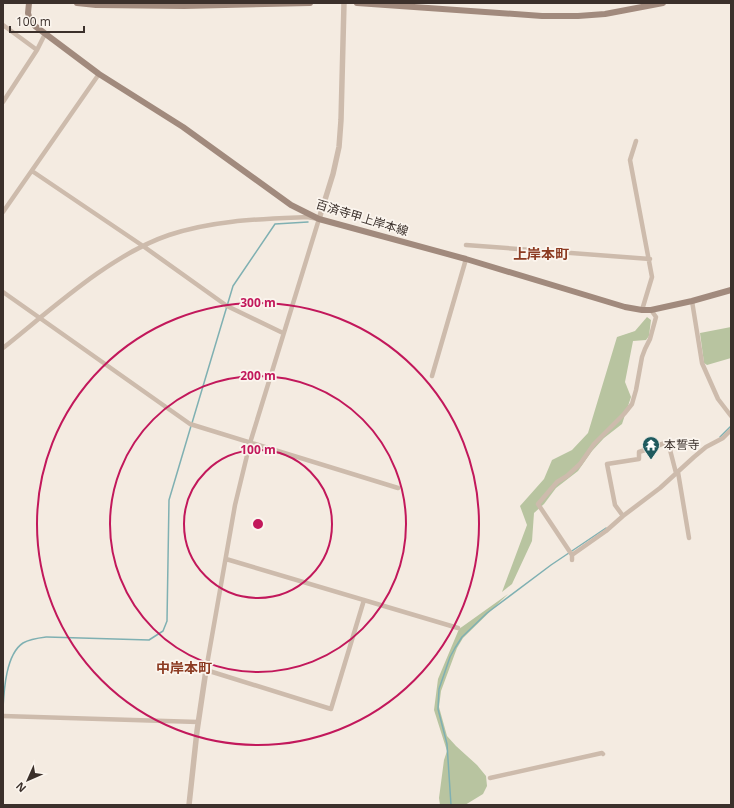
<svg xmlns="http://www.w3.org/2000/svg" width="734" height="808" viewBox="0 0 734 808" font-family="'Open Sans','Noto Sans JP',sans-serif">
	<rect width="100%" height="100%" fill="#f4ebe1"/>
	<!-- green -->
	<path fill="#b8c4a0" d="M647 317 651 320 649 336 646 340 633 341 625 382 631 397 622 424 604 438 592 451 578 471 556 488 544 504 534 513 532 541 512 584 502 592 527 525 520 506 544 479 552 460 572 450 588 433 617 337 635 331Z
		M731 327V358L707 365 704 363 700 333Z
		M508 594 463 638 457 648 441 691 439 707 447 736 456 746 477 765 486 776 487 786 483 794 465 805H440L439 798 444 760 447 751 434 710 438 679 459 629Z"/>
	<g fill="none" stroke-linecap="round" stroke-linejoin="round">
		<!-- stream -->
		<path stroke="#7fb0b2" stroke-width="1.5" d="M192 423 233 286 275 224 308 222
			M720 437 731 426
			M3 708C4 690 6 654 23 643 30 639 39 638 47 637L149 640 163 631 167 621 169 500 191 426
			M451 805 447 744 438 709 439 689 450 657 455 648 462 637 487 613 551 565 606 528"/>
		<!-- minor -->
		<path stroke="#cdbbac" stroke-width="4.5" d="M3 25 37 50
			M3 102 37 50 45 34
			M636 141 630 160 652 277 642 310
			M32 171 143 246 227 306 283 333
			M3 212 99 74
			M466 245 650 259
			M3 292 190 424 398 488
			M692 301 702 363 718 399 731 416
			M3 348C52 309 110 255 169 235 213 220 261 219 307 217L319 219 250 443 235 505 206 670 331 709 364 600
			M432 376 466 259
			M678 472 689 538
			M623 516 615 505 607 464 639 459V452L668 442 676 473
			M572 555 538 504 557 482 567 476 580 464 594 444 624 414 632 404 636 390 642 357 645 349 650 339 656 317 651 310
			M226 559 458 628
			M572 560V555L606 531 623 516 660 488 694 457 706 447 723 438 731 430
			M3 716 198 722
			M490 778 602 753 603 754"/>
		<!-- tertiary -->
		<path stroke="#cdbbac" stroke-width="5.5" d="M319 219 333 174 339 147 341 120 344 3
			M189 805 197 731 206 670"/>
		<!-- secondary -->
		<path stroke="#a18a7d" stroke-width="6" d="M29 3 28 13 30 20 35 26 99 74 183 127 291 205 319 219 466 259 625 307 642 310H651L692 301 731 290
			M77 3 96 5 184 6 310 3
			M357 3 542 16H578L605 14 663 3"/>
	</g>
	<!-- distance rings -->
	<g fill="none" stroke="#c2185b" stroke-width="2">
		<circle cx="258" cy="524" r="74"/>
		<circle cx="258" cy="524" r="148"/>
		<circle cx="258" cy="524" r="221"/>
	</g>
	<!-- icons -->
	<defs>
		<g id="temple-pin" transform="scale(0.9)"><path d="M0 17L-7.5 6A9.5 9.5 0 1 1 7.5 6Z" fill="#1f5a5e" stroke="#fbf5ee"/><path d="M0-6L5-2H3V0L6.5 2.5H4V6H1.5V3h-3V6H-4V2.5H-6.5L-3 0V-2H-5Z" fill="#fff"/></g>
	</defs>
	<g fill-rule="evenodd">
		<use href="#temple-pin" x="651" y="445"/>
	</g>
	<g text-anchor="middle" stroke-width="3.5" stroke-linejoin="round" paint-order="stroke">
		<!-- street labels -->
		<g font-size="12" fill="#3b302b" stroke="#fbf5ee">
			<text transform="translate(362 218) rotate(17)" y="4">百済寺甲上岸本線</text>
		</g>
		<!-- poi labels -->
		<g font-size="12" fill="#3b302b" stroke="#fbf5ee" text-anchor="start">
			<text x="664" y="449">本誓寺</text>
		</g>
		<!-- quarter labels -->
		<g font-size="14" font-weight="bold" fill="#8c3b22" stroke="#fbf5ee">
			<text x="541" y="259">上岸本町</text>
			<text x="184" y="673">中岸本町</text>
		</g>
	</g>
	<circle cx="258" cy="524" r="6" fill="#c2185b" stroke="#fbf5ee" stroke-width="2"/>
	<g font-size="12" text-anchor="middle" font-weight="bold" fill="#c2185b" stroke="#fbf5ee" stroke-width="3.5" stroke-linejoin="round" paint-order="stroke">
		<text x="258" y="307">300 m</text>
		<text x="258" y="380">200 m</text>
		<text x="258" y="454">100 m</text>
	</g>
	<!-- border -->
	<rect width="734" height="808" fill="none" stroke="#3b302b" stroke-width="8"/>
	<!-- north arrow -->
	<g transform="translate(28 780) rotate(225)" stroke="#fbf5ee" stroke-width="3" paint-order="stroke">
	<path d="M0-3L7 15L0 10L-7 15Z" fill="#3b302b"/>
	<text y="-6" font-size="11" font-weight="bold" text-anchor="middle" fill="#3b302b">N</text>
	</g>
	<!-- scale -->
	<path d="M10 26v6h74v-6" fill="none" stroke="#3b302b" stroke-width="2"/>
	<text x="16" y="26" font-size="12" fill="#3b302b" stroke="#fbf5ee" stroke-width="3" paint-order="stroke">100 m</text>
</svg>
